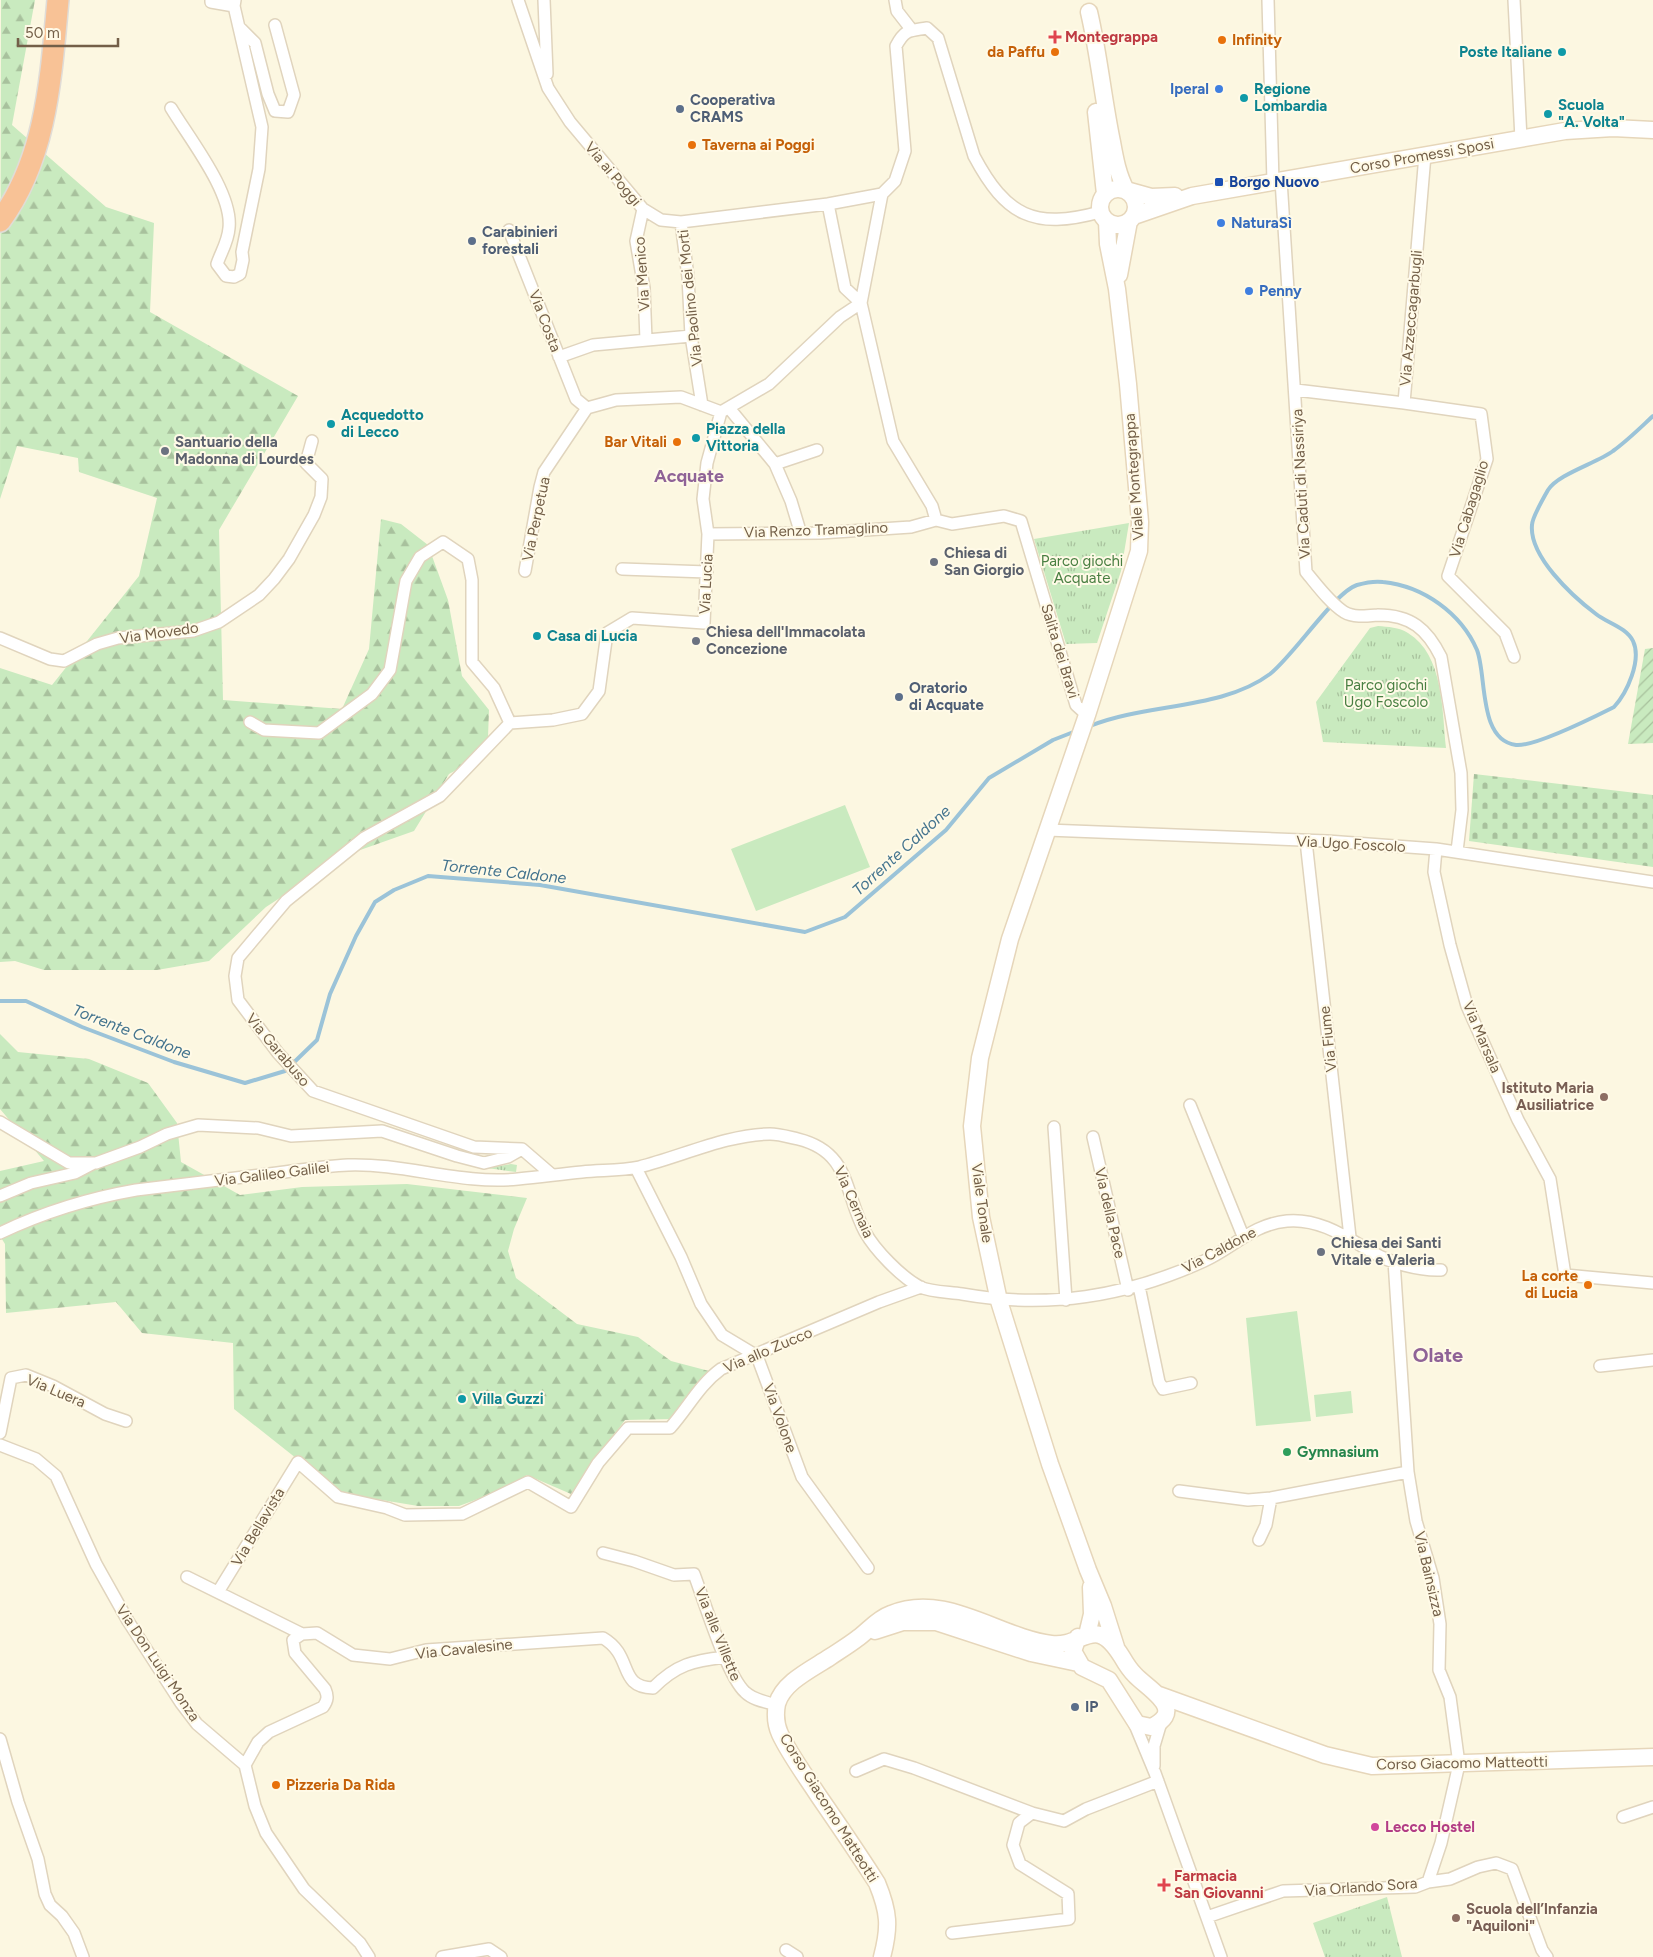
<svg xmlns="http://www.w3.org/2000/svg" width="1653" height="1957" viewBox="0 0 1653 1957" font-family="Figtree,sans-serif">
	<defs>
		<pattern id="grass-tufts" width="24" height="20" patternUnits="userSpaceOnUse" patternTransform="scale(1.25)"><rect width="24" height="20" fill="#c9eabf"/><path d="M3 7l-1-3M5 7V3M7 7l1-3M15 17l-1-3M17 17v-4M19 17l1-3" fill="none" stroke="#a8c19d"/></pattern>
		<pattern id="forest-firs" width="22" height="20" patternUnits="userSpaceOnUse" patternTransform="scale(1.25)"><rect width="22" height="20" fill="#c9eabf"/><path d="M5 1l3.5 6h-7zM16 11l3.5 6h-7z" fill="#a8c19d"/></pattern>
		<pattern id="cemetery-stones" width="16" height="16" patternUnits="userSpaceOnUse" patternTransform="scale(1.25)"><rect width="16" height="16" fill="#c9eabf"/><path d="M2 7V4a2 2 0 0 1 4 0v3zM10 15v-3a2 2 0 0 1 4 0v3z" fill="#a8c19d"/></pattern>
		<pattern id="garden-furrows" width="10" height="10" patternUnits="userSpaceOnUse" patternTransform="scale(1.25)"><rect width="10" height="10" fill="#c9eabf"/><path d="M-1 1l2-2M0 10L10 0M9 11l2-2" fill="none" stroke="#a8c19d"/></pattern>
	</defs>
	<rect width="100%" height="100%" fill="#fcf7e1"/>
	<!-- grass -->
	<path fill="url(#grass-tufts)" d="M1129 523 1121 571 1097 643 1066 644 1034 539Z
		M1378 626C1388 627 1399 627 1408 633 1444 655 1442 711 1446 748L1323 742 1316 702 1370 628Z
		M511 1164 517 1165 516 1172 487 1168Z
		M1387 1897 1402 1957H1325L1313 1923Z"/>
	<!-- forest -->
	<path fill="url(#forest-firs)" d="M1 0H35L12 125 106 207 154 223 150 312 298 396 219 530 223 700 342 709 369 649 381 519 401 524 428 545 448 600 462 676 489 710 488 737 475 760 449 774 414 831 346 855 266 907 209 961 157 970H44L15 961 0 962V668L52 685 139 576 157 498 79 472 78 458 17 446 0 499Z
		M0 1034 18 1052 89 1059 148 1083 177 1123 181 1162 240 1195 302 1187 407 1184 527 1198 514 1229 508 1251 516 1278 577 1324 638 1337 671 1361 709 1371 672 1419 625 1420 571 1494 527 1475 505 1489 459 1506H418L340 1493 234 1409 233 1343 142 1333 116 1302 6 1313 5 1244 0 1236V1171L44 1161 0 1109Z"/>
	<!-- cemetery -->
	<path fill="url(#cemetery-stones)" d="M1474 774 1653 795V867L1469 841Z"/>
	<!-- garden -->
	<path fill="url(#garden-furrows)" d="M1653 648V743L1628 744 1645 649Z"/>
	<!-- pitch -->
	<path fill="#c9eabf" d="M845 805 870 867 756 911 731 849Z
		M1297 1311 1311 1421 1256 1426 1246 1318Z
		M1351 1391 1353 1413 1316 1417 1314 1395Z"/>
	<g fill="none" stroke-linecap="round" stroke-linejoin="round">
		<!-- stream -->
		<path stroke="#9bc3d8" stroke-width="4" d="M1090 726C1146 703 1222 710 1270 674 1294 655 1335 592 1357 585 1364 583 1376 581 1383 582 1423 586 1461 613 1477 650 1487 676 1478 740 1516 745 1535 747 1594 717 1614 707 1627 693 1642 660 1633 641 1626 627 1607 623 1596 614 1572 596 1529 556 1532 525 1532 518 1544 497 1548 490 1558 474 1597 463 1613 451 1627 441 1640 428 1653 416
			M0 1001H26L82 1027 174 1062 245 1083 285 1071 317 1040 330 994 356 936 375 902 394 890 428 876 540 885 805 932 845 917 946 830 989 778 1053 740 1076 731"/>
		<!-- street casing -->
		<g stroke="#e0d4bd" stroke-width="14">
			<path id="street" d="M211 0V2L234 6
				M518 0 548 88 570 122 643 209 661 220 681 222 828 204 882 194
				M544 0 547 74
				M895 0 897 11 911 29
				M1268 0 1273 182
				M1514 0 1521 139
				M239 27 255 43 268 94 275 111 288 112 294 95 275 25
				M171 108C189 138 233 193 229 228 228 242 221 252 217 264L226 276 234 277 240 274 243 260 242 252 259 169 262 127 234 6 235 0
				M1281 180 1306 572C1317 585 1329 602 1344 612 1354 618 1367 616 1378 615 1411 615 1427 629 1441 657L1461 773 1462 810 1457 851
				M882 194 895 181 905 151 896 46C905 29 909 31 927 28L938 38 974 156C1006 216 1034 230 1100 212
				M882 194 861 303 893 441 932 506 936 520
				M828 204 845 288 861 303
				M643 209 636 241 644 288 646 340
				M681 222 688 277 691 336 702 405
				M509 230 576 399 587 408
				M559 357 593 345 691 336
				M1296 390 1404 403 1425 155
				M1404 403 1481 414 1487 459 1448 576 1505 633 1514 657
				M729 408 775 464 791 501 800 531
				M721 412 769 384 840 317 861 303
				M775 464 817 450
				M708 534 820 533 911 527 936 520 952 524 1004 516 1021 521 1076 705 1087 715
				M622 569 707 572
				M525 571 540 487 544 472 587 408 616 400 681 397 721 412
				M0 638 50 659 64 661 97 644 118 638 193 631 219 622 259 595 274 579 289 559 314 515 321 497 322 479 306 463 312 441
				M250 722 264 730 319 733 372 694 390 670 406 581 420 557 443 542 468 559 472 580V662L494 688 510 723
				M1047 830 1327 841 1436 849 1653 882
				M1306 841 1350 1237
				M1436 849 1434 872 1450 945 1467 1006 1518 1120 1550 1179 1565 1275 1653 1283
				M1190 1105 1243 1236
				M0 1122 69 1163H96L140 1147 167 1134 198 1125 258 1128 291 1136 382 1131 457 1156 484 1163 508 1157 522 1149
				M1054 1127 1066 1300
				M1093 1137 1128 1290
				M636 1168 681 1257 701 1304 722 1335 757 1356 802 1477 868 1568
				M551 1174 522 1149 474 1147 313 1091 278 1053 238 1000 235 976 238 958 286 901 364 838 440 796 510 723 553 720 582 714 599 691 607 633 632 618 704 623 708 534 703 499 707 463 721 412
				M0 1196 31 1183 75 1173 94 1163
				M0 1233C42 1213 90 1198 136 1190 183 1184 230 1179 277 1173 301 1170 325 1166 348 1165 405 1163 461 1185 518 1179 540 1177 561 1174 582 1172 601 1170 621 1171 639 1167 680 1157 728 1134 770 1134 779 1134 789 1137 798 1139 851 1152 844 1193 865 1232 875 1250 901 1277 920 1287 931 1292 949 1292 962 1294 1048 1309 1125 1297 1204 1261 1233 1248 1253 1224 1287 1221 1319 1218 1346 1237 1372 1252 1390 1263 1420 1271 1441 1270
				M1139 1286 1159 1382 1163 1389 1191 1383
				M1600 1366 1653 1360
				M0 1433 11 1378 26 1375 53 1386 105 1414 126 1421
				M0 1445 36 1459 56 1476 96 1564 128 1621 181 1703 197 1724 245 1765 255 1806 266 1833 304 1889 360 1943 369 1957
				M1179 1491 1248 1500 1271 1498 1408 1472
				M1259 1540 1266 1525 1271 1498
				M603 1553 634 1561 674 1575 694 1574C704 1600 727 1676 745 1692 753 1700 766 1702 777 1705
				M187 1577 302 1634 317 1633 353 1655 390 1659 426 1650 603 1638C634 1656 617 1687 653 1688 677 1664 693 1661 725 1657
				M218 1592 298 1462 338 1497 387 1508 405 1515 462 1514 528 1482 571 1507 598 1463 628 1428H670C688 1408 699 1385 721 1369L879 1302 921 1287
				M1133 1720 1155 1773 1221 1957
				M0 1739 18 1802 38 1859 45 1894 50 1905 62 1916 74 1933 83 1957
				M245 1765 258 1742 269 1732 323 1707C328 1700 328 1696 325 1689L295 1653 293 1640 302 1634
				M1154 1766V1746L1162 1719
				M856 1771 884 1759 914 1768 1032 1813 1064 1821 1086 1809 1158 1781
				M1623 1817 1653 1807
				M1428 1882 1450 1879 1478 1867 1496 1863 1512 1869 1542 1950 1547 1957
				M1207 1917 1283 1891 1415 1887 1428 1882 1441 1843 1459 1764 1450 1697 1439 1670 1440 1624 1433 1578 1416 1521 1408 1472 1394 1261
				M952 1933 1069 1919 1068 1894 1020 1864 1013 1845 1019 1823 1032 1813
				M786 1950 797 1957
				M442 1957 489 1949 501 1957"/>
		</g>
		<!-- secondary casing -->
		<g stroke="#e6d6ba" stroke-width="19">
			<path id="secondary" d="M1089 12C1099 55 1103 99 1112 142 1115 159 1118 175 1126 190L1151 197 1175 196
				M1096 112 1105 194
				M1100 207a18 18 0 1 1 36 0a18 18 0 1 1-36 0Z
				M1134 216 1192 196 1565 131 1613 128 1653 130
				M1107 221 1108 244 1117 289 1128 384 1140 522 1139 551 1087 715 1010 939 980 1058 972 1126 981 1217 999 1301 1050 1464 1088 1570 1103 1606 1116 1647
				M1119 275 1129 221
				M875 1631 903 1622H936L1031 1653 1078 1663
				M1087 1635 1092 1614 1091 1587
				M1159 1695 1325 1755 1372 1766 1653 1757
				M882 1957C890 1927 889 1912 877 1883 858 1853 838 1824 818 1795 805 1775 790 1755 780 1734 776 1725 775 1714 777 1704 783 1682 812 1669 830 1657 839 1651 849 1645 858 1638 869 1630 877 1619 891 1614 945 1591 998 1637 1051 1644 1084 1648 1094 1612 1122 1657 1126 1664 1130 1670 1135 1675 1148 1689 1188 1710 1151 1727L1137 1724 1109 1680 1082 1667 1073 1651 1078 1637"/>
		</g>
		<!-- highway casing -->
		<g stroke="#e0dcd7" stroke-width="24">
			<path id="highway" d="M0 221C47 158 51 75 58 0"/>
		</g>
		<!-- street -->
		<use href="#street" stroke="#fff" stroke-width="11"/>
		<!-- secondary -->
		<use href="#secondary" stroke="#fff" stroke-width="16"/>
		<!-- highway -->
		<use href="#highway" stroke="#f8c296" stroke-width="21"/>
	</g>
	<!-- markers -->
	<g fill="#e0444e" stroke="#fffae7" stroke-width="2">
		<path d="M1052.5 29.5h5v5h5v5h-5v5h-5v-5h-5v-5h5z"/>
		<path d="M1161.5 1877.5h5v5h5v5h-5v5h-5v-5h-5v-5h5z"/>
	</g>
	<g fill="#e8710a" stroke="#fffae7" stroke-width="2">
		<circle cx="1222" cy="40" r="5"/>
		<circle cx="1055" cy="52" r="5"/>
		<circle cx="692" cy="145" r="5"/>
		<circle cx="677" cy="442" r="5"/>
		<circle cx="1588" cy="1285" r="5"/>
		<circle cx="276" cy="1785" r="5"/>
	</g>
	<g fill="#0f9aa8" stroke="#fffae7" stroke-width="2">
		<circle cx="1562" cy="52" r="5"/>
		<circle cx="1244" cy="98" r="5"/>
		<circle cx="1548" cy="114" r="5"/>
		<circle cx="331" cy="424" r="5"/>
		<circle cx="696" cy="438" r="5"/>
		<circle cx="537" cy="636" r="5"/>
		<circle cx="462" cy="1399" r="5"/>
	</g>
	<g fill="#3f7fe0" stroke="#fffae7" stroke-width="2">
		<circle cx="1219" cy="89" r="5"/>
		<circle cx="1221" cy="223" r="5"/>
		<circle cx="1249" cy="291" r="5"/>
	</g>
	<g fill="#5c6f8a" stroke="#fffae7" stroke-width="2">
		<circle cx="680" cy="109" r="5"/>
		<circle cx="472" cy="241" r="5"/>
		<circle cx="899" cy="697" r="5"/>
		<circle cx="1075" cy="1707" r="5"/>
	</g>
	<rect fill="#1a4fb4" stroke="#fffae7" stroke-width="2" x="1214" y="177" width="10" height="10" rx="2.5"/>
	<g fill="#6b7280" stroke="#fffae7" stroke-width="2">
		<circle cx="165" cy="451" r="5"/>
		<circle cx="934" cy="562" r="5"/>
		<circle cx="696" cy="641" r="5"/>
		<circle cx="1321" cy="1252" r="5"/>
	</g>
	<g fill="#8d6e63" stroke="#fffae7" stroke-width="2">
		<circle cx="1604" cy="1097" r="5"/>
		<circle cx="1456" cy="1918" r="5"/>
	</g>
	<circle fill="#2e9e5b" stroke="#fffae7" stroke-width="2" cx="1287" cy="1452" r="5"/>
	<circle fill="#d1479c" stroke="#fffae7" stroke-width="2" cx="1375" cy="1827" r="5"/>
	<g text-anchor="middle" stroke-width="4" stroke-linejoin="round" paint-order="stroke">
		<!-- health labels -->
		<g font-size="15" font-weight="bold" fill="#be3a42" stroke="#fffae7" text-anchor="start">
			<text x="1065" y="42">Montegrappa</text>
			<text x="1174" y="1881">Farmacia<tspan x="1174" dy="17">San Giovanni</tspan></text>
		</g>
		<!-- food labels -->
		<g font-size="15" font-weight="bold" fill="#c56008" stroke="#fffae7" text-anchor="start">
			<text x="1232" y="45">Infinity</text>
			<text x="1045" y="57" text-anchor="end">da Paffu</text>
			<text x="702" y="150">Taverna ai Poggi</text>
			<text x="667" y="447" text-anchor="end">Bar Vitali</text>
			<text x="1578" y="1281" text-anchor="end">La corte<tspan x="1578" dy="17">di Lucia</tspan></text>
			<text x="286" y="1790">Pizzeria Da Rida</text>
		</g>
		<!-- culture labels -->
		<g font-size="15" font-weight="bold" fill="#0d838f" stroke="#fffae7" text-anchor="start">
			<text x="1552" y="57" text-anchor="end">Poste Italiane</text>
			<text x="1254" y="94">Regione<tspan x="1254" dy="17">Lombardia</tspan></text>
			<text x="1558" y="110">Scuola<tspan x="1558" dy="17">"A. Volta"</tspan></text>
			<text x="341" y="420">Acquedotto<tspan x="341" dy="17">di Lecco</tspan></text>
			<text x="706" y="434">Piazza della<tspan x="706" dy="17">Vittoria</tspan></text>
			<text x="547" y="641">Casa di Lucia</text>
			<text x="472" y="1404">Villa Guzzi</text>
		</g>
		<!-- shop labels -->
		<g font-size="15" font-weight="bold" fill="#366cbe" stroke="#fffae7" text-anchor="start">
			<text x="1209" y="94" text-anchor="end">Iperal</text>
			<text x="1231" y="228">NaturaSì</text>
			<text x="1259" y="296">Penny</text>
		</g>
		<!-- service labels -->
		<g font-size="15" font-weight="bold" fill="#4e5e75" stroke="#fffae7" text-anchor="start">
			<text x="690" y="105">Cooperativa<tspan x="690" dy="17">CRAMS</tspan></text>
			<text x="482" y="237">Carabinieri<tspan x="482" dy="17">forestali</tspan></text>
			<text x="909" y="693">Oratorio<tspan x="909" dy="17">di Acquate</tspan></text>
			<text x="1085" y="1712">IP</text>
		</g>
		<!-- street labels -->
		<g font-size="15" fill="#735f48" stroke="#fffae7">
			<text transform="translate(1422 156) rotate(-10)" y="5">Corso Promessi Sposi</text>
			<text transform="translate(613 174) rotate(50)" y="5">Via ai Poggi</text>
			<text transform="translate(642 274) rotate(-94)" y="5">Via Menico</text>
			<text transform="translate(690 298) rotate(-96)" y="5">Via Paolino dei Morti</text>
			<text transform="translate(1411 318) rotate(-85)" y="5">Via Azzeccagarbugli</text>
			<text transform="translate(545 321) rotate(69)" y="5">Via Costa</text>
			<text transform="translate(1134 477) rotate(-94)" y="5">Viale Montegrappa</text>
			<text transform="translate(1301 484) rotate(-93)" y="5">Via Caduti di Nassiriya</text>
			<text transform="translate(1469 509) rotate(-73)" y="5">Via Cabagaglio</text>
			<text transform="translate(536 519) rotate(-78)" y="5">Via Perpetua</text>
			<text transform="translate(816 530) rotate(-2)" y="5">Via Renzo Tramaglino</text>
			<text transform="translate(706 584) rotate(-87)" y="5">Via Lucia</text>
			<text transform="translate(159 633) rotate(-8)" y="5">Via Movedo</text>
			<text transform="translate(1060 651) rotate(73)" y="5">Salita dei Bravi</text>
			<text transform="translate(1351 844) rotate(3)" y="5">Via Ugo Foscolo</text>
			<text transform="translate(1482 1037) rotate(67)" y="5">Via Marsala</text>
			<text transform="translate(1328 1039) rotate(-96)" y="5">Via Fiume</text>
			<text transform="translate(278 1050) rotate(50)" y="5">Via Garabuso</text>
			<text transform="translate(272 1174) rotate(-7)" y="5">Via Galileo Galilei</text>
			<text transform="translate(854 1202) rotate(66)" y="5">Via Cernaia</text>
			<text transform="translate(982 1203) rotate(82)" y="5">Viale Tonale</text>
			<text transform="translate(1110 1213) rotate(77)" y="5">Via della Pace</text>
			<text transform="translate(1219 1250) rotate(-28)" y="5">Via Caldone</text>
			<text transform="translate(768 1350) rotate(-23)" y="5">Via allo Zucco</text>
			<text transform="translate(56 1391) rotate(23)" y="5">Via Luera</text>
			<text transform="translate(780 1418) rotate(70)" y="5">Via Volone</text>
			<text transform="translate(258 1527) rotate(-59)" y="5">Via Bellavista</text>
			<text transform="translate(1429 1574) rotate(77)" y="5">Via Bainsizza</text>
			<text transform="translate(718 1634) rotate(68)" y="5">Via alle Villette</text>
			<text transform="translate(464 1649) rotate(-6)" y="5">Via Cavalesine</text>
			<text transform="translate(158 1663) rotate(56)" y="5">Via Don Luigi Monza</text>
			<text transform="translate(1462 1763) rotate(-1)" y="5">Corso Giacomo Matteotti</text>
			<text transform="translate(829 1808) rotate(58)" y="5">Corso Giacomo Matteotti</text>
			<text transform="translate(1361 1887) rotate(-4)" y="5">Via Orlando Sora</text>
		</g>
		<!-- transit labels -->
		<g font-size="15" font-weight="bold" fill="#164399" stroke="#fffae7" text-anchor="start">
			<text x="1229" y="187">Borgo Nuovo</text>
		</g>
		<!-- worship labels -->
		<g font-size="15" font-weight="bold" fill="#5b616d" stroke="#fffae7" text-anchor="start">
			<text x="175" y="447">Santuario della<tspan x="175" dy="17">Madonna di Lourdes</tspan></text>
			<text x="944" y="558">Chiesa di<tspan x="944" dy="17">San Giorgio</tspan></text>
			<text x="706" y="637">Chiesa dell'Immacolata<tspan x="706" dy="17">Concezione</tspan></text>
			<text x="1331" y="1248">Chiesa dei Santi<tspan x="1331" dy="17">Vitale e Valeria</tspan></text>
		</g>
		<!-- park labels -->
		<g font-size="15" fill="#497f42" stroke="#fffae7">
			<text x="1082" y="566">Parco giochi<tspan x="1082" dy="17">Acquate</tspan></text>
			<text x="1386" y="690">Parco giochi<tspan x="1386" dy="17">Ugo Foscolo</tspan></text>
		</g>
		<!-- education labels -->
		<g font-size="15" font-weight="bold" fill="#785e54" stroke="#fffae7" text-anchor="end">
			<text x="1594" y="1093">Istituto Maria<tspan x="1594" dy="17">Ausiliatrice</tspan></text>
			<text x="1466" y="1914" text-anchor="start">Scuola dell’Infanzia<tspan x="1466" dy="17">"Aquiloni"</tspan></text>
		</g>
		<!-- leisure labels -->
		<g font-size="15" font-weight="bold" fill="#27864d" stroke="#fffae7" text-anchor="start">
			<text x="1297" y="1457">Gymnasium</text>
		</g>
		<!-- hotel labels -->
		<g font-size="15" font-weight="bold" fill="#b23c85" stroke="#fffae7" text-anchor="start">
			<text x="1385" y="1832">Lecco Hostel</text>
		</g>
		<!-- water labels -->
		<g font-size="16" font-style="italic" fill="#44748e" stroke="#fffae7">
			<text transform="translate(901 850) rotate(-42)" y="6">Torrente Caldone</text>
			<text transform="translate(504 871) rotate(6)" y="6">Torrente Caldone</text>
			<text transform="translate(132 1031) rotate(21)" y="6">Torrente Caldone</text>
		</g>
		<!-- quarter labels -->
		<g font-size="18" font-weight="bold" fill="#8f6397" stroke="#fffae7">
			<text x="689" y="482">Acquate</text>
		</g>
		<!-- district labels -->
		<g font-size="20" font-weight="bold" fill="#8f6397" stroke="#fffae7">
			<text x="1438" y="1362">Olate</text>
		</g>
	</g>
	<!-- scale -->
	<path d="M18 38v8h100v-8" fill="none" stroke="#735f48" stroke-width="2.5"/>
	<text x="25" y="38" font-size="15" fill="#735f48" stroke="#fffae7" stroke-width="4" paint-order="stroke">50 m</text>
</svg>
